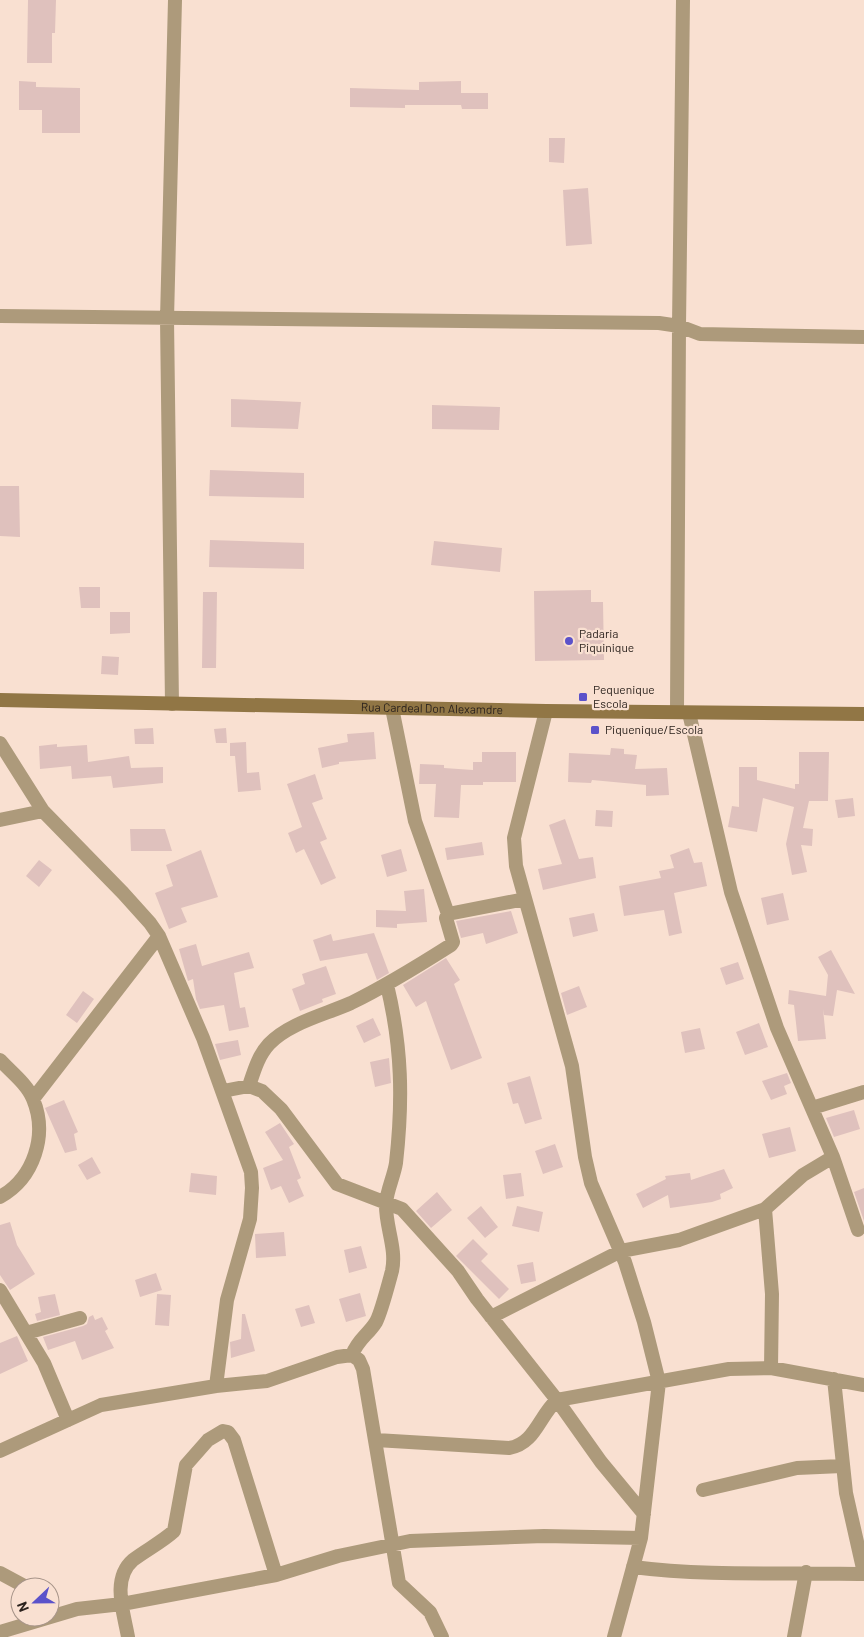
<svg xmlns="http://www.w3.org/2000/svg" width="864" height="1637" viewBox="0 0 864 1637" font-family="Barlow,sans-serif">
	<rect width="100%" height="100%" fill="#f9e0d1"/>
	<!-- building -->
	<path fill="#dfc1bd" d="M28 0H56L55 33H52V63H27Z
		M19 81 36 82V87L80 88V133H42V110H19Z
		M461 81V93H488V109H462L461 105H405V108L350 107V88L419 90V82Z
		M549 138H565L564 163 549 162Z
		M588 188 592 244 566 246 563 190Z
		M231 399 301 402 298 429 231 427Z
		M432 405 500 407 499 430 432 429Z
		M210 470 304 473V498L209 496Z
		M0 486H19L20 537 0 536Z
		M210 540 304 543V569L209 567Z
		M434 541 502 548 500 572 431 565Z
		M79 587H100V608H81Z
		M591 590V602H603L604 660 535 661 534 591Z
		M203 592H217L216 668H202Z
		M110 612H130V633L110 634Z
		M102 656 119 657 118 675 101 674Z
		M153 728 154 744H135L134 729Z
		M226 728 227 743H216L214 729Z
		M374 732 376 759 339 762V764L322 768 318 748 348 742 347 734Z
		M246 742 247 773 259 772 261 790 238 792 235 756H230V743Z
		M57 744V747L87 745 88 762 129 756 131 768 163 767V783L113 788 111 776 72 779 71 766 40 769 39 746Z
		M611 748 624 749V754L637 755 635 769 667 768 669 795 646 796V785L592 780 591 783 568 782 569 753 610 755Z
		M482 752H516V782H483V785H461L459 818 434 817 436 784H419L420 764 444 765V768L473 770V762H482Z
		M799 752H829L828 801H809L803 828 813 829 812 846 801 845 807 872 792 875 786 844 794 807 763 798 757 832 728 827 732 806 739 807V767H757V780L795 789V784H799Z
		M315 774 323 799 312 803 327 839 320 842 336 878 321 885 304 849 296 853 288 833 302 827 287 784Z
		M853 798 855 816 838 818 835 800Z
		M596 810 613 811 612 827 595 826Z
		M565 819 579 859 593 857 596 878 543 890 538 869 562 864 549 825Z
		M130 829H165L172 851H131Z
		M482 842 484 855 447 860 445 848Z
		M689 848 694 863 702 862 707 886 674 893 682 933 669 936 664 910 624 916 619 886 661 878 659 871 674 868 670 855Z
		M401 849 407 871 387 877 381 855Z
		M201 850 218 897 181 908 187 922 169 929 155 893 173 886 166 865Z
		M39 860 52 870 39 887 26 876Z
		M424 889 427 922 397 924V928L376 927V910L406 911 404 891Z
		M783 893 789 920 767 925 761 898Z
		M511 911 518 933 486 944 483 933 461 938 456 921Z
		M594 913 598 931 573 937 569 918Z
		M374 933 389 973 377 980 367 953 320 961 313 940 331 934 333 941Z
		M196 944 202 966 249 952 254 968 234 973 240 1008 245 1007 249 1027 229 1031 224 1005 200 1009 196 999 193 979 188 981 179 949Z
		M831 950 855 994 837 990 833 1016 824 1015 823 1009 826 1039 798 1041 794 1005 788 1004 789 990 826 996 828 975 818 957Z
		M446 958 460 980 454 984 482 1058 451 1070 426 1001 416 1007 403 985Z
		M738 962 744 979 726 985 720 968Z
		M326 966 336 994 322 999 323 1002 300 1011 292 989 305 984 302 974Z
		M579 986 587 1007 567 1015 561 993Z
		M83 991 94 999 77 1023 66 1015Z
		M373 1018 381 1035 364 1043 356 1026Z
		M759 1023 768 1047 745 1055 736 1032Z
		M700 1028 705 1049 685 1053 681 1032Z
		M238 1040 241 1055 220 1060 215 1044Z
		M389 1058 391 1083 375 1087 370 1062Z
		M787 1073 791 1083 784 1086 787 1094 771 1100 762 1081Z
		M530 1076 542 1119 525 1124 518 1103 513 1104 507 1083Z
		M64 1100 78 1132 74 1134 77 1150 65 1153 45 1108Z
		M854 1110 860 1129 834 1137 826 1118Z
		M280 1123 294 1144 289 1147 301 1178 297 1180 304 1196 289 1203 281 1186 271 1190 263 1168 283 1160 265 1132Z
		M790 1127 796 1151 769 1158 762 1134Z
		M555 1144 563 1167 543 1174 535 1151Z
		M92 1157 101 1173 87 1180 78 1165Z
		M724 1169 733 1188 720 1194 721 1199 712 1202 670 1208 668 1195 643 1208 636 1194 666 1179 665 1176 690 1173 691 1180Z
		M191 1173 217 1176 216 1195 189 1192Z
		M521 1173 524 1196 506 1199 503 1175Z
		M864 1188V1221L854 1192Z
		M437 1192 452 1210 431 1228 416 1211Z
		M481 1206 498 1227 485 1238 467 1218Z
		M517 1206 543 1212 539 1232 512 1226Z
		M10 1222 17 1245 35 1274 10 1290 0 1275V1225Z
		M284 1232 286 1256 256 1258 255 1234Z
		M473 1239 488 1254 481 1261 509 1289 499 1299 456 1256Z
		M361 1246 367 1268 349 1273 344 1250Z
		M533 1262 536 1281 521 1284 517 1265Z
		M156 1273 162 1290 140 1297 135 1280Z
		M360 1293 366 1316 346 1322 339 1299Z
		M55 1294 60 1315 37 1321 35 1314 41 1312 38 1297Z
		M157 1294 171 1295 169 1326 155 1325Z
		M309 1305 315 1323 301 1327 295 1309Z
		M242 1314H245L255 1351 231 1358 230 1342 241 1339Z
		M93 1315 95 1320 102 1317 108 1329 105 1331 114 1348 82 1360 75 1341 48 1350 43 1337 83 1326 87 1324 89 1317Z
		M17 1336 28 1361 0 1374V1343Z"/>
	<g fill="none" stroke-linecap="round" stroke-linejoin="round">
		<!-- minor -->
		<path stroke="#ad9a7b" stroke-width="14" d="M0 316 659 323 679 326 700 334 864 337
			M172 704 167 319 175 0
			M392 708 415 821 448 914
			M546 711 514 838 516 866 572 1066 585 1157 591 1183 625 1262 644 1322 659 1382 641 1538 614 1637
			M677 712 679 326 683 0
			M689 713 731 892 777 1028 833 1157 858 1230
			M0 743 43 811 123 893 150 923 159 936 203 1038 251 1172 252 1188 250 1219 227 1300 216 1386
			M0 820 43 811
			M0 1060C11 1072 27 1084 33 1099 48 1135 34 1178 0 1197
			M249 1086C254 1071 258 1056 269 1044 289 1023 324 1015 351 1003 386 986 418 966 451 945L453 942 446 918 448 914 525 899
			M223 1091 249 1086 262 1091 281 1109 337 1184 402 1209 458 1271 477 1299 557 1400 601 1462 644 1514
			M33 1099 159 936
			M812 1108 864 1092
			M765 1209 772 1294 771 1368
			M0 1290 44 1363 68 1420
			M491 1317 621 1251 679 1240 765 1209 803 1175 833 1157
			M26 1333 80 1318
			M352 1355C358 1339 368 1335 376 1322 381 1313 389 1282 392 1271 397 1248 385 1226 386 1203 387 1190 394 1176 396 1163 403 1100 402 1047 387 985
			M834 1379 846 1493 864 1573
			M376 1440 509 1448C535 1444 539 1416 557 1400L729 1369 771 1368 864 1385
			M0 1451 101 1405 216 1386 267 1381 337 1357 352 1355 359 1360 363 1369 399 1583 430 1612 442 1637
			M703 1490 797 1468 842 1466
			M633 1567C710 1577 787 1572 864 1574
			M0 1573 26 1587
			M0 1632 77 1609 122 1604 276 1575 338 1556 410 1541 544 1536 641 1538
			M128 1637C124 1613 111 1579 133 1560 146 1550 162 1542 174 1531L186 1465 208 1440 223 1431 228 1432 234 1440 276 1575
			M794 1637 806 1572"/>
		<!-- secondary -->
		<path stroke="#917645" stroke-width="14" id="s1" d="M0 700 546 711 864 714"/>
	</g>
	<!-- markers -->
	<g fill="#5b52ca" stroke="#f9e0d1" stroke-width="2">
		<circle cx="569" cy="641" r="5"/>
		<rect x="578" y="692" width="10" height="10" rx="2.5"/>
		<rect x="590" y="725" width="10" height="10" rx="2.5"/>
	</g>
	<g text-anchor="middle" stroke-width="4.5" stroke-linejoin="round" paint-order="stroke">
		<!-- poi labels -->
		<g font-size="12" fill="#2b221d" stroke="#f9e0d1" text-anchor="start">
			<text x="579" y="638">Padaria<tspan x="579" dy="14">Piquinique</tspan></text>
			<text x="593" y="694">Pequenique<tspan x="593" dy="14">Escola</tspan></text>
			<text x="605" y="734">Piquenique/Escola</text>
		</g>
		<!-- street labels -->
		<g font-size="12" fill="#2b221d" stroke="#f9e0d1">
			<text dy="4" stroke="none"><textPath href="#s1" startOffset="432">Rua Cardeal Don Alexamdre</textPath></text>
		</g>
	</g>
	<!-- north arrow -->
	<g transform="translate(35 1602) rotate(248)"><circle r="24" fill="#f9e0d1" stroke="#a79489"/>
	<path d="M0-4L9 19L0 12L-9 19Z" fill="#5b52ca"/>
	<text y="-8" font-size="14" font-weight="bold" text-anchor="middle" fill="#2b221d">N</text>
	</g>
</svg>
